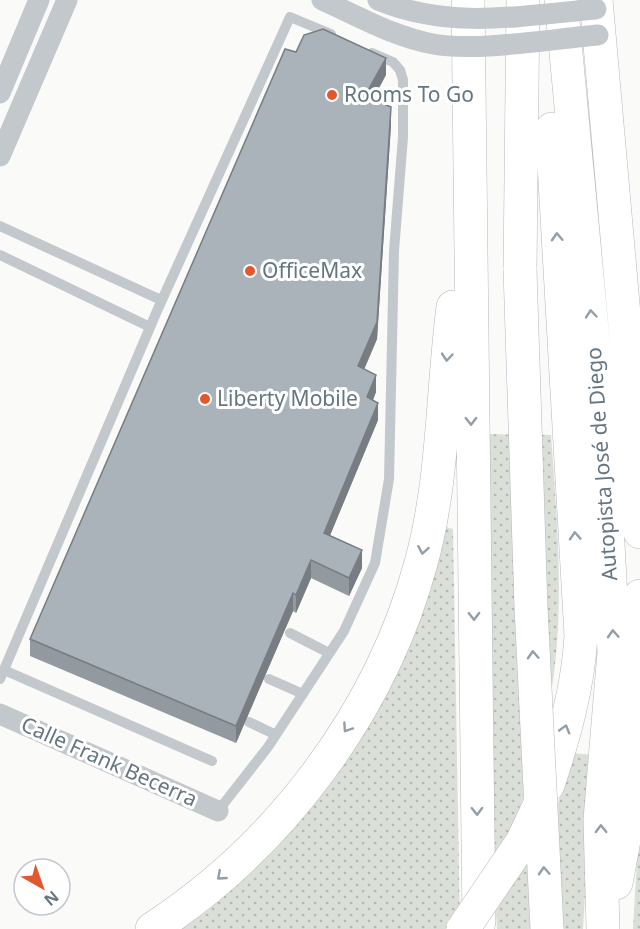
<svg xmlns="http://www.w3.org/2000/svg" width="640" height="929" viewBox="0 0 640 929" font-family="'Noto Sans',sans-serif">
	<defs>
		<pattern id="grass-dots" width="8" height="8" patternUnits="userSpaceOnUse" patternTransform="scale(1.5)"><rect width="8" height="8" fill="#dadfd7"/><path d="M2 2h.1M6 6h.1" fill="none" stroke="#b4b9b4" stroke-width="1.8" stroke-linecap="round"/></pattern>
	</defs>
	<rect width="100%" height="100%" fill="#fafaf8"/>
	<!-- grass -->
	<path fill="url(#grass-dots)" d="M485 434 551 435C561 574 571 681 517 814L550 830 573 753 593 755 583 929H497L488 751Z
		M442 526 453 529 460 929H172L260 858Z
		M640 806V929H633Z"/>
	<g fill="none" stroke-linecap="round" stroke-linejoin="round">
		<!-- motorway casing -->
		<g stroke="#b4b9bd" stroke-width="34">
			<path id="motorway" d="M468 0 479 922
				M561 0 602 435 614 652 600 820 603 929
				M596 0 632 405 640 532
				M520 270 523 0
				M548 785C564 736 578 688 581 636L552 129
				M616 883 628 818 640 596
				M152 929C280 846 381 711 421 563 444 480 442 392 453 307"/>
		</g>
		<!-- service -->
		<path stroke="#c3c8cc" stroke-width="10" d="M0 226 161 300
			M0 255 150 327
			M290 633 329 653
			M4 670 212 761
			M0 679 157 311 290 17 331 34
			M269 679 303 694
			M249 722 276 735
			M218 811 268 747 344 631 375 563 389 479 394 251 403 137V80L400 70 393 62 372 53"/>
		<!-- minor -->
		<path stroke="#c3c8cc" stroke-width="21" d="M0 93 39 0
			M0 156 67 0
			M0 714 218 811"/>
		<!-- motorway -->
		<use href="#motorway" stroke="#fff" stroke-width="33"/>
		<!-- motorway-bridge casing -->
		<g stroke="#b4b9bd" stroke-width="34" stroke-linecap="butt">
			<path id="motorway-bridge" d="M520 270 531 607 547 929
				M463 929 522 842 539 806"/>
		</g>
		<!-- minor-bridge -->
		<path stroke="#c3c8cc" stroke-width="21" d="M322 0C358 16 394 37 433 44 476 52 552 39 598 35
			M378 0C451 30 520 16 596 9"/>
		<!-- motorway-bridge -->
		<use href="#motorway-bridge" stroke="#fff" stroke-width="33"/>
	</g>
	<!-- wall -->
	<path fill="#929a9f" d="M386 75 372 100 391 125 377 339 364 369 376 392 373 400 378 420 330 535 362 568 349 596 311 578 296 613 293 611 236 743 30 656V639Z"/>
	<!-- shaded-wall -->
	<path fill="#777d82" d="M386 58V75L365 114V96Z
		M391 107V125L377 339 358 384V366Z
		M376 375V392L367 415V397Z
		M378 403V420L324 550V533Z
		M362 550V568L349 596V578Z
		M311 560V578L296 613V595Z
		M293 593V611L236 743V726Z"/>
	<!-- building -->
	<path fill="#aab3b9" stroke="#777d82" stroke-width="1.5" d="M323 29 386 58 365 96 391 107 377 322 358 366 376 375 367 397 378 403 324 533 362 550 349 578 311 560 296 595 293 593 236 726 30 639 285 49 296 52 304 35Z"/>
	<!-- one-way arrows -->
	<defs><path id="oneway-chevron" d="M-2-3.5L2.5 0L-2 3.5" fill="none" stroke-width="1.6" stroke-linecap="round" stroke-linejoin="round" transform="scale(1.5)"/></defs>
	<g stroke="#939fa8">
		<use href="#oneway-chevron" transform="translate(557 237) rotate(-93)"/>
		<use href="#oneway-chevron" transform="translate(591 314) rotate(-95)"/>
		<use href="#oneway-chevron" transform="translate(447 357) rotate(95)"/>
		<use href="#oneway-chevron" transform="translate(471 421) rotate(89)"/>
		<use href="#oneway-chevron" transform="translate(575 536) rotate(-94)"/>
		<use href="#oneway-chevron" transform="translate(423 550) rotate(100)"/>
		<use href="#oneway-chevron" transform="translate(474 616) rotate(89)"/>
		<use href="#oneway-chevron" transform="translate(613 634) rotate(-93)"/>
		<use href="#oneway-chevron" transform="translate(533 655) rotate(-93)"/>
		<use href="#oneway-chevron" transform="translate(347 728) rotate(124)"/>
		<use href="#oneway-chevron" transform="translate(565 729) rotate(-74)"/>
		<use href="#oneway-chevron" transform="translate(477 811) rotate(89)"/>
		<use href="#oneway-chevron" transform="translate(601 829) rotate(-91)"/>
		<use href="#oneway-chevron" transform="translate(544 871) rotate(-93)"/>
		<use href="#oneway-chevron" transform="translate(221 876) rotate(139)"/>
	</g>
	<!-- markers -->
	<g fill="#e4572e" stroke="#fff" stroke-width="2">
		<circle cx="332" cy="95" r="6"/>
		<circle cx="250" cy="271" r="6"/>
		<circle cx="205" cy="399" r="6"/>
	</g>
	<g text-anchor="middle" stroke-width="6" stroke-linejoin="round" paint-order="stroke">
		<!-- poi labels -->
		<g font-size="21" fill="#657683" stroke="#fff" text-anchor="start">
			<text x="344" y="102">Rooms To Go</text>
			<text x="262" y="278">OfficeMax</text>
			<text x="217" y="406">Liberty Mobile</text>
		</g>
		<!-- street labels -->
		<g font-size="21" fill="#657683" stroke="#fff">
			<text transform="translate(602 464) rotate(-94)" y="7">Autopista José de Diego</text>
			<text transform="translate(109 762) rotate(24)" y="7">Calle Frank Becerra</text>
		</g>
	</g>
	<!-- north arrow -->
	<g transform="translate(42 887) rotate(140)"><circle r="28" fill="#ffffff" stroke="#c1c8cd" stroke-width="1.5"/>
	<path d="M0-4.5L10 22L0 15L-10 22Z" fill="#e4572e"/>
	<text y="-9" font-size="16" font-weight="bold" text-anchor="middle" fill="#657683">N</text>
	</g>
</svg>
